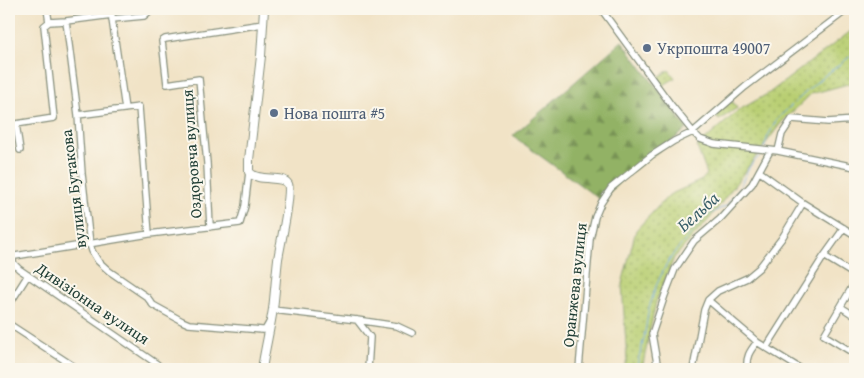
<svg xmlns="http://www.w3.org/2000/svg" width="864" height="378" viewBox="0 0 864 378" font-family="'Gentium Book Plus',serif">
	<defs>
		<pattern id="green-dots" width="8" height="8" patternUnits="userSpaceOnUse" patternTransform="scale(1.25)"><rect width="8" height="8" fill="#b9cf73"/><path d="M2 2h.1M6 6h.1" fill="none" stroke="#96a95f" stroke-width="1.8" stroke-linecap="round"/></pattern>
		<pattern id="forest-firs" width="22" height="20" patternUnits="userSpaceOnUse" patternTransform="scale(1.25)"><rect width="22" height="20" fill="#92b265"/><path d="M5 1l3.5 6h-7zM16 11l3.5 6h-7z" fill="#779254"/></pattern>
	</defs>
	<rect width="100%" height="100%" fill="#fbf7ec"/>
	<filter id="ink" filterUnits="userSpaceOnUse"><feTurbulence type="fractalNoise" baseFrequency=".02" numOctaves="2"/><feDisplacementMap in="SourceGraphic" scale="10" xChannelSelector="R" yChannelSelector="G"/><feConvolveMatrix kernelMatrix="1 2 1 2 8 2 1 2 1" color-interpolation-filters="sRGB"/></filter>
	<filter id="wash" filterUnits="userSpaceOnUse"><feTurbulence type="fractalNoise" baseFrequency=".0096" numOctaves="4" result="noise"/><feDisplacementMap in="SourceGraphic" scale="20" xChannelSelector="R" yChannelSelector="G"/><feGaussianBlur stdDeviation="1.12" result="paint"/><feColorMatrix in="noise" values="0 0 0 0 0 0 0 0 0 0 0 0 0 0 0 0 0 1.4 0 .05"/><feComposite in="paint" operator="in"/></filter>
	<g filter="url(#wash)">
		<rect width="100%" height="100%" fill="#f1e3c6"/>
		<!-- green -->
		<path fill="url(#green-dots)" stroke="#6c8654" d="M855 28V82L811 94 781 123 710 218 674 258 656 302 642 369H623L627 360 622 284 636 230 669 195 702 180 707 174 697 147 739 110 769 93Z
			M669 70 675 78 662 86 657 78Z
			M732 101 737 108 719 120 714 114Z"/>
		<!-- forest -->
		<path fill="url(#forest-firs)" stroke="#58784c" d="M622 41 687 129 622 179 602 201 513 136Z"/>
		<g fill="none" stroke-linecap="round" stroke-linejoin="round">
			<!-- stream -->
			<path stroke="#72abe2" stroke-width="1" d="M764 148 768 136 777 119 820 79 855 53
				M636 369 644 338 649 308 656 286 664 269 674 253 708 215 726 206 738 190 750 166 763 152"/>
		</g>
	</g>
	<g filter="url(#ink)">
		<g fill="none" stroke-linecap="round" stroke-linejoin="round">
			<!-- street casing -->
			<g stroke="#88907d" stroke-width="8">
				<path id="street" d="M47 9 49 22
					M601 9 672 106 693 132 700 139 714 144 778 151 855 167
					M112 15 66 21 78 115 82 174 90 244 92 251 98 261 109 271 147 297 153 305 182 321 189 324 262 330H265L269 323
					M125 109 112 19 144 16 152 9
					M78 115 139 107 149 234
					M20 150 16 124 54 118 44 26 49 22 66 21
					M778 151 782 134 792 119 828 122 855 120
					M760 172 803 203 855 235
					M210 227 207 163 199 79 167 84 162 41 165 39 263 24
					M824 256 855 275
					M9 257 149 234 240 223 245 206 249 172
					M12 257 14 264 19 269 157 364 162 369
					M855 282 824 335 855 354
					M708 300 754 339 757 342 801 369
					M9 305 28 275
					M841 307 855 316
					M273 310 357 320 397 326 412 333
					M357 320 370 337 368 369
					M9 324 78 369
					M766 348 824 256 844 228
					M579 369 590 239 595 217 601 203 611 188 652 155 674 141 693 132 745 87 848 9
					M658 369 652 334 665 295 675 269 694 241 720 219 752 184 770 151
					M693 369 704 310 708 300 718 291 747 278 759 268 782 238 803 203
					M747 369C746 357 749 352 757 342"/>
			</g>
			<!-- secondary casing -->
			<g stroke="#88907d" stroke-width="10">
				<path id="secondary" d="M262 369C265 349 270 329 273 309 275 293 276 276 278 259 280 247 292 192 288 184 282 174 259 183 249 172V160L261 56 264 9"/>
			</g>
			<!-- street -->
			<use href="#street" stroke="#fff" stroke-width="5.5"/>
			<!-- secondary -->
			<use href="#secondary" stroke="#fff" stroke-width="8"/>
		</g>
	</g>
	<!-- markers -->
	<g fill="#5c6f8a" stroke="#fbf7ec" stroke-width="2">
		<circle cx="647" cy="48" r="5"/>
		<circle cx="274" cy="113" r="5"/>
	</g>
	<g text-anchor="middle" stroke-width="4" stroke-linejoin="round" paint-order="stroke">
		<!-- service labels -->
		<g font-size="16" fill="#4e5e75" stroke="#fbf7ec" text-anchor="start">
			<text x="657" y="54">Укрпошта 49007</text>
			<text x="284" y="119">Нова пошта #5</text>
		</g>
		<!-- street labels -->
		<g font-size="16" fill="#1f3d34" stroke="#fbf7ec">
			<text transform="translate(191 154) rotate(-94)" y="6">Оздоровча вулиця</text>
			<text transform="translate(73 189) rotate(-97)" y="6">вулиця Бутакова</text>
			<text transform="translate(574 285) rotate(-84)" y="6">Оранжева вулиця</text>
			<text transform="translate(93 303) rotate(34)" y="6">Дивізіонна вулиця</text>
		</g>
		<!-- water labels -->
		<g font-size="18" font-style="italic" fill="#385e68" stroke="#fbf7ec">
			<text transform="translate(698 212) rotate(-42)" y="6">Бельба</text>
		</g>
	</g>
	<!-- margin -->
	<rect width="864" height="378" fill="none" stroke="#fbf7ec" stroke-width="30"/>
</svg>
